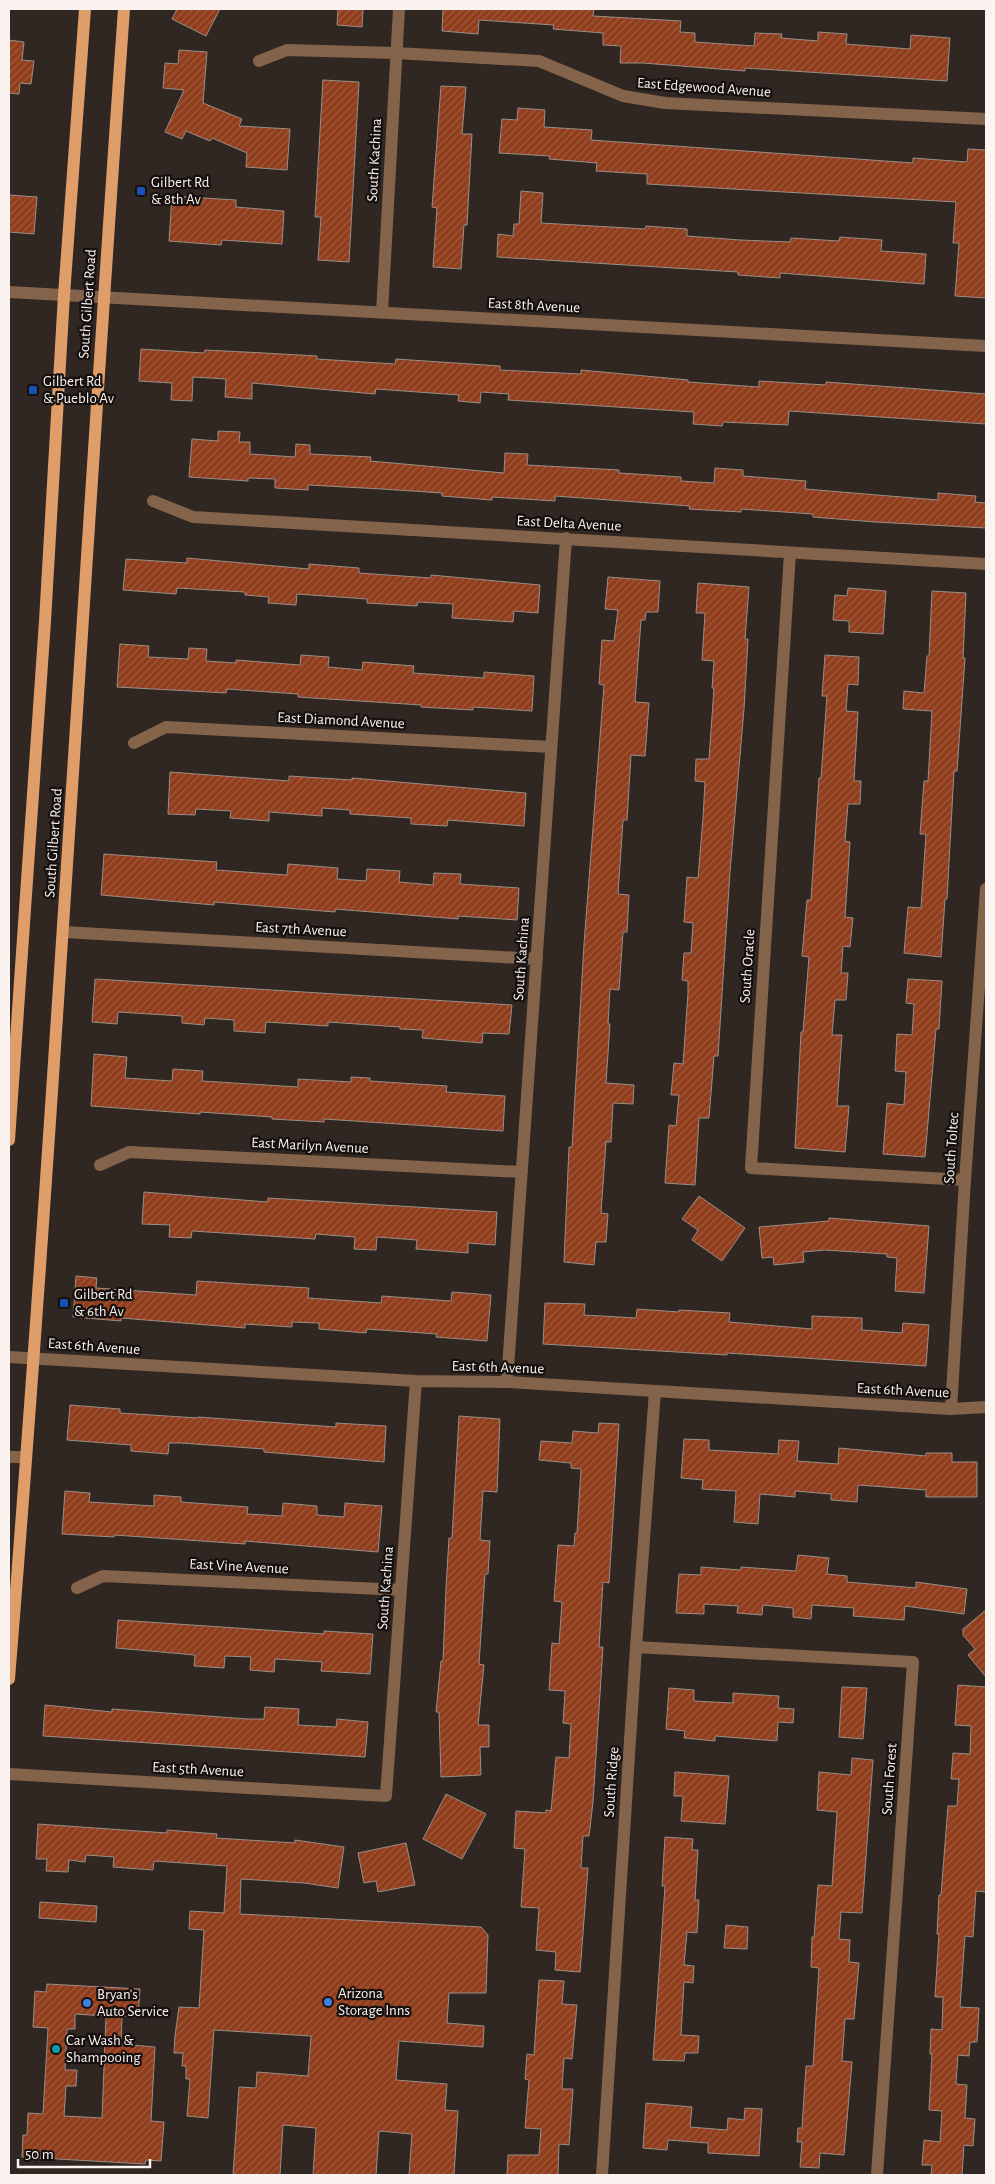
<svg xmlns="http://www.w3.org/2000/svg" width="995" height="2184" viewBox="0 0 995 2184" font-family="'Alegreya Sans',sans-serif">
	<defs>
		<pattern id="building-hatch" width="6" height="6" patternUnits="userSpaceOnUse" patternTransform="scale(1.25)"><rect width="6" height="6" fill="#903d1c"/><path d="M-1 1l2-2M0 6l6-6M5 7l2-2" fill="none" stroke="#a05a3d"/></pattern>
	</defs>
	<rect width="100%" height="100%" fill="#302622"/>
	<!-- building -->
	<path fill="url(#building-hatch)" stroke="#9b8e89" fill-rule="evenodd" d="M177 9H220L206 36 172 19Z
		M338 9H363L362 27 337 25Z
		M443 9H594L593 16 681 21 680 32 695 33V42L754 46 755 33 782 34 781 38 818 41V32L847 34 846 44 910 49 911 35 950 38 947 81 745 68V71L643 63H620L621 46 603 45V33L553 29 554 25 479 20 478 34 442 31Z
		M9 40 24 42 22 60 34 61 31 84 20 83 19 94 9 93Z
		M179 50 207 52 203 103 242 119 239 126 290 129 287 170 246 167 247 153 212 138 210 141 186 131 182 139 165 132 184 90 163 88 165 63 178 64Z
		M323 80 359 82 349 262 318 260 321 217H315Z
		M441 86 466 87 462 134H472L467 225H464L461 269 433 267 437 208 432 207Z
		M518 108 545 110 544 127 592 130 591 140 913 163V158L967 162 968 149 986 150V298L955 296 959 243H953L956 202 647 184V174L596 171 597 163 549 159 550 156 499 153 502 119 517 120Z
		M521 191 543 193 541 223 645 229 646 226 687 229V236L740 240 790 242 791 238 839 241 840 237 882 240 881 251 926 254 924 284 780 273V278L738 275V272L497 257 498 234 513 236 514 224H519Z
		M9 195 37 197 34 234 9 232Z
		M172 196 236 200V207L284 211 282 244 222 240 221 245 169 241Z
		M141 349 204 353 205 350 264 353 317 356V359L395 364 396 359 500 366V370L581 374V370L688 380V382L759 387V381L826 385V382L986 394V424L789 411 788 425 723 422 722 426 693 424 694 412 508 400 509 394 481 392 480 403 458 401 459 395 376 389 375 394 252 383V399L225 397 226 379 193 377 192 401 171 400 172 383 139 381Z
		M218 431 240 432 239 442H250V454L295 457 296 444 310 445V454L371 457 370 461 504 473 505 453 528 454 527 465 619 470V473L681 477V481L714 483 715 468 743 470V476L806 481 805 489 938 500V493L976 496 975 502 986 503V528L875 522 813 517V514L741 509V512L689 509 690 506 555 496V501L492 497V500L442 496V493L382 489 308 485V490L275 488V479L248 478V481L189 477 192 439 218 441Z
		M187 558 309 569V564L359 568V573L431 578V575L540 585 538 613 514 611 513 622 452 618 453 604 418 602 417 606 367 603V599L297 594 296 605 268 603 269 597 245 595V592L177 588 176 594 123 590 126 559 187 563Z
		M608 577 660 581 658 612H646L645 620H641L635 702 649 703 645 756 631 755 627 820H623L618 894 629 895 627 932H623L619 990 610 989 608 1024H610L606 1083 634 1085 633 1104 613 1103 611 1142H606L601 1213 608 1214 606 1242H596L594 1265 564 1262 569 1147H572L584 944 604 685 599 684 602 640 614 641 618 610 605 609Z
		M698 583 749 587 745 639H748L744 709 730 872 718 1056H714L709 1118H699L695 1185 665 1183 669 1125 676 1126 679 1095H671L674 1063 683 1064 688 993V981L682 980 684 953H691L693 923 684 922 687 877 698 878 703 818 705 782 695 781 696 759H709L714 688H712L714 661 702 660 705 613H696Z
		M848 588 886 591 883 634 849 632V621L833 620 835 595 847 596Z
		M932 591 966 593 963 658H965L957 771H954L947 899H945L941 957 904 953 908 907 921 908 926 834H920L924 781H928L932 711 903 709 904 691 924 693 927 656H929Z
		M120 644 149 646 148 657 188 659 189 648 207 649 206 661 236 663V660L300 665 301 655 329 657 328 667 362 670 363 662 414 666 413 673 484 678V672L534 676 532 711 473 707V710L421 707V705L298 697V694L227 689 226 693 117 687Z
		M825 655 859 657 858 685 848 684 846 711 858 712 854 781H861L860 804H848L845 841 850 842 845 917 853 918 850 947 843 946 841 973H848L846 1000H835L832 1035H842L837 1106H849L845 1152 795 1148 801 1032H803L809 957 802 956 807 900H811L819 778H821L827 696H822Z
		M170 772 289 781V776L352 780V778L526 793 524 826 448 820 447 826 411 824V818L350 814V810L322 808V816L269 812V821L230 818 231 811 196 809 195 815 168 814Z
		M104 854 217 862 216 870 287 875 288 864 338 868 337 879 366 881 367 869 400 871 399 882 433 885 434 873 461 874 460 884 519 888 517 920 458 916V919L335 909V912L214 902V905L101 895Z
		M95 979 512 1005 509 1034 483 1033 482 1043 422 1038 423 1030 400 1029V1027L328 1022V1026L266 1022 265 1033 234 1031V1020L205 1018 204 1025 182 1023V1016L118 1012 117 1024 92 1022Z
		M908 979 942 981 939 1029H936L925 1157 883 1154 887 1103 904 1105 906 1072 895 1071 897 1034 912 1035 914 1004 906 1003Z
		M94 1054 127 1057 125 1078 172 1081 173 1069 203 1071 202 1081 298 1087V1079L351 1082V1077L370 1078V1081L447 1086 446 1092 505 1096 503 1131 324 1119V1122L272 1119V1117L200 1112V1114L91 1106Z
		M144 1192 267 1202 268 1198 497 1212 495 1245 468 1243V1253L416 1249 417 1240 377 1237 376 1250 354 1249 355 1237 316 1234 315 1239 192 1231 191 1238 169 1237 170 1225 142 1224Z
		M699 1196 745 1228 722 1261 692 1240 698 1230 682 1219Z
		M829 1218 929 1226 924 1293 895 1291 897 1258 887 1257V1254L825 1250 803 1252 804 1262 774 1265 773 1257 762 1258 759 1227 829 1221Z
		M76 1276 97 1278 96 1288 196 1295 197 1281 309 1288 308 1298 381 1303 382 1296 451 1301 452 1292 491 1295 487 1341 436 1337 437 1334 367 1329 366 1333 319 1329V1323L292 1322V1327L245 1324V1328L121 1318V1321L73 1317Z
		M545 1303 585 1304 584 1315 636 1318 637 1309 679 1312V1310L730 1313 729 1322 812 1329V1316L862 1318V1330L902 1333 903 1323 929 1325 926 1366 727 1353V1355L543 1344Z
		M70 1405 120 1409V1413L198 1418V1417L336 1427V1423L386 1426 384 1462 264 1452V1449L181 1443H169L168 1454 131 1451V1445L67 1440Z
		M459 1416 500 1419 497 1492 483 1491 480 1540 490 1541 488 1574H485L479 1664 484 1665 478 1725H489V1747H480L481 1775 441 1777 439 1712H436L441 1661H443L446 1588 449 1538H452Z
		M599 1423 619 1424 609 1583 603 1582 599 1647H603L593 1802 589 1836H583L581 1868H588L580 1972 555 1970 556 1952 536 1950 539 1908 521 1907 525 1849 514 1848 516 1811 546 1813V1810L551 1811 556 1757 569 1758 571 1724 563 1723 565 1691 549 1690 552 1643 559 1644 562 1602 554 1601 558 1545 574 1546 575 1533H577L581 1469 571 1468V1463L539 1460 541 1441 572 1443 573 1431 598 1433Z
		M684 1439 709 1440V1450L778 1454 779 1440 799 1441 797 1461 838 1464 839 1448 926 1456V1453H952V1462H977V1497H926V1490L858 1485 857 1502 831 1500V1494L795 1491V1497L760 1494 758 1524 734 1522 736 1491 702 1489 703 1480 681 1478Z
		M65 1491 90 1493 89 1502 154 1506V1495L181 1497V1502L248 1507 247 1514 282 1516 283 1503 317 1506V1515L344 1517 345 1503 382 1506 378 1552 245 1541V1544L114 1535V1537L62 1534Z
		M798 1555 829 1558 827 1574 847 1576V1582L916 1588V1582L967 1589 964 1614 905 1606 904 1620 853 1616 854 1608 812 1605 811 1619 793 1617V1608L763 1605 762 1615 737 1613 738 1606 704 1604V1614L676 1613 679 1574 701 1575V1567L741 1570V1567L796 1571Z
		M986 1610V1677L968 1655 975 1649 963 1635V1629Z
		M118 1620 324 1634V1631L373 1634 370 1674 321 1671 322 1662 275 1659 274 1672 250 1670 251 1657 225 1656 224 1668 194 1666 195 1655 116 1648Z
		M958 1685 986 1687V1892L976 1891 973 1937 965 1936 960 2007 979 2008 977 2042H970L969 2056 958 2055 956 2084 967 2085 965 2118 975 2119 973 2146 964 2145 962 2175H931L932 2165H922L924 2140 940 2142 942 2111 929 2110 932 2054H930L931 2029 942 2030 943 1997H935L939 1934H937L939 1895H941L948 1806H957L959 1779H951L953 1753 970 1754 971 1726 955 1725Z
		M842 1687 867 1688 863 1739 839 1737Z
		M669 1688 694 1690V1701L733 1703V1693L779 1696 778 1708 794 1709 793 1723 778 1722 777 1741 715 1736V1741L684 1738 685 1731 666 1729Z
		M45 1705 112 1712V1709L248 1719H264L265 1707 299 1709 298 1725 336 1727 337 1719 368 1722 365 1757 43 1736Z
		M852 1758 873 1760 862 1913 841 1912 839 1939 850 1940 849 1962 859 1963 854 2019H845L842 2061 852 2062 844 2155 820 2153 819 2168 800 2167 802 2142H797L798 2128H802L806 2066H813L819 1968 811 1967 812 1937H814L818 1885 832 1886 837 1812 817 1810 819 1772 851 1775Z
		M675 1772 729 1776 725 1824 681 1821 683 1796H674Z
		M446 1794 486 1814 462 1859 423 1839Z
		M38 1824 167 1833V1830L217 1834 216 1838 295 1843V1840L344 1847 338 1888 304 1883 241 1879 240 1914 481 1927 488 1935 486 1993H449L447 2023 484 2026 483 2047 399 2041 396 2080 447 2084 445 2110 458 2111 454 2175H409L412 2134 379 2131 376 2175H313L316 2128 283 2125 280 2175H233L239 2087 256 2088 257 2072 308 2076 311 2036 214 2030 208 2118 187 2116 190 2079H186V2066H182L183 2053H174L175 2036 179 2007 199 2008 204 1930 189 1929 190 1911 224 1913 227 1866 154 1861 153 1870 113 1867 114 1857 86 1855 85 1862 69 1860 68 1872 46 1871 47 1859H36Z
		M665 1837 693 1839 692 1850H698L695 1900H699L697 1933 687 1932 684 1965 694 1966 693 1983 684 1982 681 2035 699 2036 698 2053H685L684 2061 653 2060 665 1886H662Z
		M406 1843 415 1885 378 1892 376 1881 364 1883 358 1853Z
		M40 1902 97 1906 96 1922 39 1918Z
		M726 1925 748 1927 747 1949 724 1948Z
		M539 1980 564 1981 562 2004 577 2005 572 2059 564 2058 562 2089H573L569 2145 559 2144 558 2175H507L508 2155H539L541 2129 525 2128 529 2080 525 2079 527 2054 534 2055Z
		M47 1984 140 1989 138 2017 122 2016 121 2044 155 2047 151 2121 164 2122 161 2161 146 2160 145 2164 22 2157 23 2135H27L28 2113 43 2114 48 2028 33 2027 35 1991 46 1992ZM75 2014 106 2016 102 2118 64 2116 66 2086H76L77 2070H65L67 2029H75Z
		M646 2103 692 2107 690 2127 727 2130 728 2118 744 2120 745 2108 762 2109 759 2156 708 2153V2143L668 2140 667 2150 643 2148Z"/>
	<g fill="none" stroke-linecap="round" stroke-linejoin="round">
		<!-- street -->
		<path stroke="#83644b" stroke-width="12" d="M259 61 287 50 396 53 539 61 623 96 665 103 986 119
			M9 292 986 346
			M382 312 399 9
			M153 501 193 517 986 564
			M790 553 751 1168 965 1180
			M134 743 166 727 551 747
			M64 932 537 959
			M100 1165 129 1152 522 1172
			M9 1357 416 1381 507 1382 951 1409 986 1407
			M507 1382 566 538
			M951 1409 965 1180 986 889
			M9 1457H26
			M77 1588 103 1576 401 1590
			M636 1647 913 1662 877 2175
			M9 1774 386 1796 416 1381
			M602 2175 636 1647 655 1391"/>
		<!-- primary -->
		<path stroke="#df9d6a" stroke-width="12" d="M9 1140 45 621 64 295 85 9
			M9 1679C54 1123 84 565 124 9"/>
	</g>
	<!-- markers -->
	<g fill="#1a4fb4" stroke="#15100e" stroke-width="2">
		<rect x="136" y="186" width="10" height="10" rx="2.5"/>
		<rect x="28" y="385" width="10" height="10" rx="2.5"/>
		<rect x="59" y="1298" width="10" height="10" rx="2.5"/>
	</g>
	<g fill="#3f7fe0" stroke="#15100e" stroke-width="2">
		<circle cx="328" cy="2002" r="5"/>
		<circle cx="87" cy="2003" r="5"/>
	</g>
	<circle fill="#0f9aa8" stroke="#15100e" stroke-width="2" cx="56" cy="2049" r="5"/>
	<g text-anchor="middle" stroke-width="4.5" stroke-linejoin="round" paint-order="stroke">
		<!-- street labels -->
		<g font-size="15" fill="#faf3f0" stroke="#15100e">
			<text transform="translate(704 87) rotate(4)" y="5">East Edgewood Avenue</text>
			<text transform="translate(374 160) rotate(-87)" y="5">South Kachina</text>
			<text transform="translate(87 304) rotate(-86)" y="5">South Gilbert Road</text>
			<text transform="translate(534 305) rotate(3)" y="5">East 8th Avenue</text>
			<text transform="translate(569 523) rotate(3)" y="5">East Delta Avenue</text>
			<text transform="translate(341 720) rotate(3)" y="5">East Diamond Avenue</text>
			<text transform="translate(53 843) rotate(-86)" y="5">South Gilbert Road</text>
			<text transform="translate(301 929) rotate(3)" y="5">East 7th Avenue</text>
			<text transform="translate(521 959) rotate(-86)" y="5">South Kachina</text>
			<text transform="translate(747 966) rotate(-86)" y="5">South Oracle</text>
			<text transform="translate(310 1145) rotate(3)" y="5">East Marilyn Avenue</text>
			<text transform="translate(951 1148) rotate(-86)" y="5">South Toltec</text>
			<text transform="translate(94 1346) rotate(4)" y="5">East 6th Avenue</text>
			<text transform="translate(498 1367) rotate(2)" y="5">East 6th Avenue</text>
			<text transform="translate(903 1390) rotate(3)" y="5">East 6th Avenue</text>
			<text transform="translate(239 1566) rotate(3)" y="5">East Vine Avenue</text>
			<text transform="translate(385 1588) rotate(-86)" y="5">South Kachina</text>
			<text transform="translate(198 1769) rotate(3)" y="5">East 5th Avenue</text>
			<text transform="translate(889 1779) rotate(-86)" y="5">South Forest</text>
			<text transform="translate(611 1782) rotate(-86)" y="5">South Ridge</text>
		</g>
		<!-- poi labels -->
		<g font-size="15" fill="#faf3f0" stroke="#15100e" text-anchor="start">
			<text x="151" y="187">Gilbert Rd<tspan x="151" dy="17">&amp; 8th Av</tspan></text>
			<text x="43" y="386">Gilbert Rd<tspan x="43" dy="17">&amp; Pueblo Av</tspan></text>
			<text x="74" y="1299">Gilbert Rd<tspan x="74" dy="17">&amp; 6th Av</tspan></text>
			<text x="338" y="1998">Arizona<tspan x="338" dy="17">Storage Inns</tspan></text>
			<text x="97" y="1999">Bryan's<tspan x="97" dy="17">Auto Service</tspan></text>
			<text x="66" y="2045">Car Wash &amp;<tspan x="66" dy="17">Shampooing</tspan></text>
		</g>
	</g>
	<!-- border -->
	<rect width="995" height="2184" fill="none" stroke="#faf3f0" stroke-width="20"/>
	<!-- scale -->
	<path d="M18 2159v8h132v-8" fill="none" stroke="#faf3f0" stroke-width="2.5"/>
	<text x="25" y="2159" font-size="15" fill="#faf3f0" stroke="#15100e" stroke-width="4" paint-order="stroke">50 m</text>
</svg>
